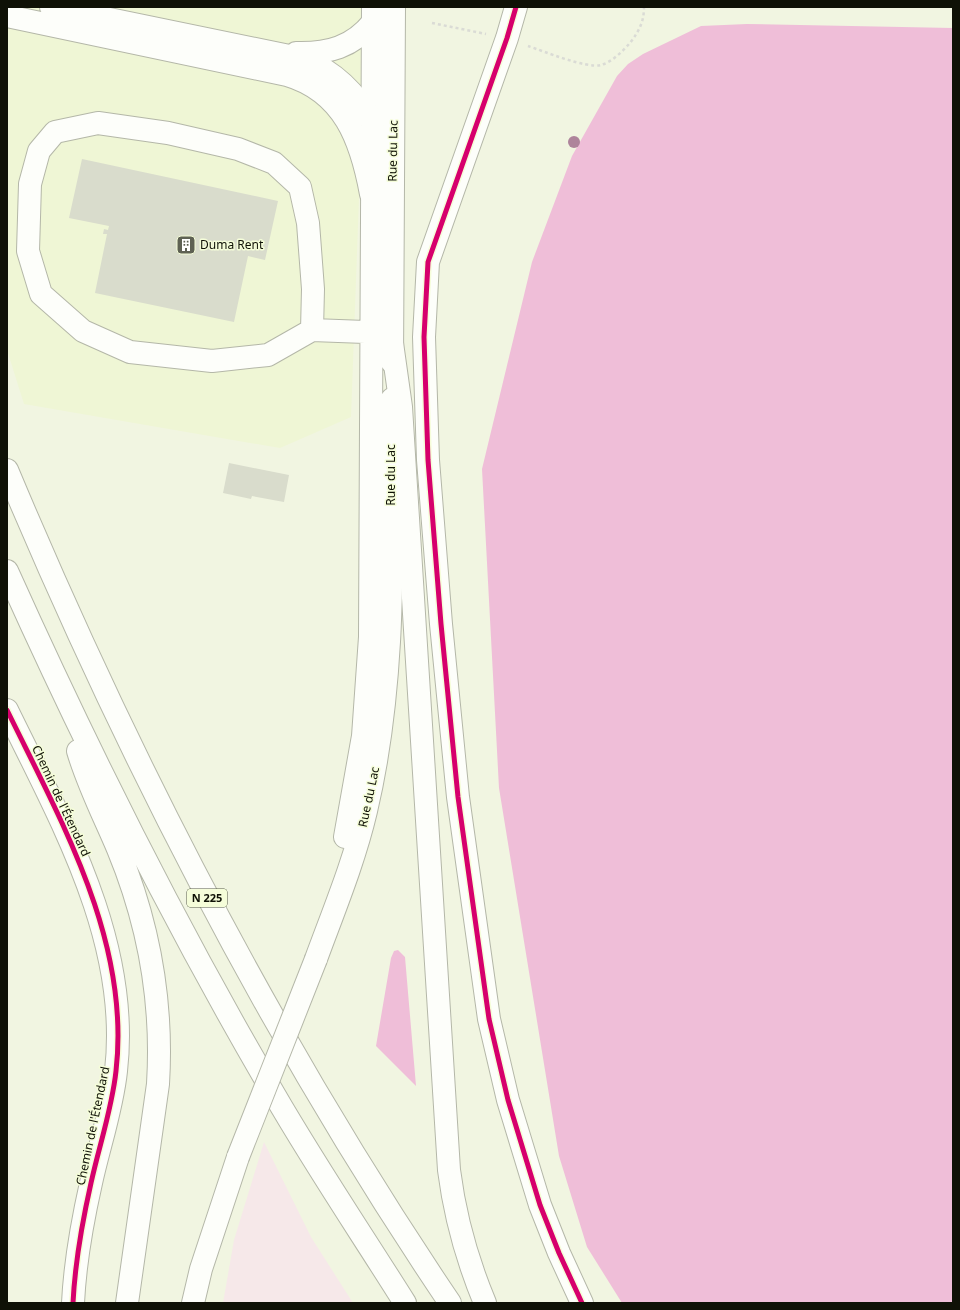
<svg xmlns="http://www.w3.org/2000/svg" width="960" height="1310" viewBox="0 0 960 1310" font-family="'Noto Sans',sans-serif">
	<rect width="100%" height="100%" fill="#f1f5e1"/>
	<!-- built -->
	<path fill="#eff6d5" d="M7 7H366L351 417 280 448 24 404 7 350Z"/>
	<!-- green -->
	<path fill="#f6e8e9" d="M264 1142 311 1237 353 1303H223L234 1240Z"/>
	<!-- water -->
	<path fill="#efbed8" d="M747 24 953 28V1303H622L587 1247 559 1156 499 788 482 469 532 262 572 156 617 76 628 64 643 54 701 26Z
		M398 950 405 957 416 1086 376 1046 391 958 394 951Z"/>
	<!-- building -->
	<path fill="#d9dccc" d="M82 159 278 201 265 260 248 256 234 322 95 293 107 234H103L104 229 108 230 109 226 69 218Z
		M229 463 289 475 284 502 252 496 251 499 223 493Z"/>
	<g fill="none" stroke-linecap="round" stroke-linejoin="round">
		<!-- minor casing -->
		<g stroke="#b4b7a8" stroke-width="24">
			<path id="minor" d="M516 7 507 38 428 262 424 337 428 460 441 624 458 797 489 1019 508 1100 540 1205 559 1253 582 1303
				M312 330 313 289 308 223 300 187 274 163 238 149 168 133 98 123 55 132 39 151 30 184 28 251 41 294 83 331 130 352 212 361 268 355 312 330 392 333
				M392 362 394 7
				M7 710C61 821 131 942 116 1071 112 1109 99 1146 91 1183 82 1223 75 1262 73 1303
				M345 837 363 736 370 637 373 7
				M316 959C334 910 354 862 366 811 398 676 391 536 392 399
				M193 1303 201 1269 238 1157"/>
		</g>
		<!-- highway casing -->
		<g stroke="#b4b7a8" stroke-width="24">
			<path id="highway" d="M51 7 304 59C335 72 357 94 373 123
				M7 16 287 75C344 92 361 140 371 194
				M296 53C328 54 353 47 373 22
				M392 343 401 407 449 1170C455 1217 467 1260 485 1303
				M7 470C129 761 273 1041 450 1303
				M7 571C87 749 175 925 274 1094 315 1165 361 1233 405 1303
				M78 751C88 785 104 816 118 849 149 924 163 1003 158 1084L127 1303"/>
		</g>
		<!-- path -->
		<path stroke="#dadbd5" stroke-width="2.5" stroke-dasharray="3 3" stroke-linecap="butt" d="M432 23 486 34
			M528 46C543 51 587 69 601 65 612 62 623 51 630 43 639 31 644 22 644 7"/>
		<!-- minor -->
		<use href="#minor" stroke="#fdfefa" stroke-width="22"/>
		<!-- highway -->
		<use href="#highway" stroke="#fdfefa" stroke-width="22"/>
		<!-- minor-bridge casing -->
		<g stroke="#b4b7a8" stroke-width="24" stroke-linecap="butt">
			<path id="minor-bridge" d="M238 1157 316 959"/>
		</g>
		<!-- minor-bridge -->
		<use href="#minor-bridge" stroke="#fdfefa" stroke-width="22"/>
		<!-- cycleway casing -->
		<g stroke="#f5fdd9" stroke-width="8">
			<path id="cycleway" d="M516 7 507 38 428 262 424 337 428 460 441 624 458 797 489 1019 508 1100 540 1205 559 1253 582 1303
				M7 710C61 821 131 942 116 1071 112 1109 99 1146 91 1183 82 1223 75 1262 73 1303"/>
		</g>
		<!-- cycleway -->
		<use href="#cycleway" stroke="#d6006c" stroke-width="5"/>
	</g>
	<!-- trees -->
	<circle fill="#ae849b" cx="574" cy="142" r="6"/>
	<!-- icons -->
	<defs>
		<g id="building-square" transform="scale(1)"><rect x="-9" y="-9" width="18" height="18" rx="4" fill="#5e6153" stroke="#f5fdd9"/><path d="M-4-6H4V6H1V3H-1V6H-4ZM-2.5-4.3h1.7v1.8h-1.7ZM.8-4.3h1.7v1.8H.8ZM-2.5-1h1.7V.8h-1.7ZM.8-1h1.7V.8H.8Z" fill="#fff"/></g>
	</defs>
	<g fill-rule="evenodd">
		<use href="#building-square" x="186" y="245"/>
	</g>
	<g text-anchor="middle" stroke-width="3" stroke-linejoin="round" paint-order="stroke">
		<!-- shield labels -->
		<rect fill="#f5fdd9" stroke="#545845" stroke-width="1" x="187" y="889" width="40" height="18" rx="3"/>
		<g font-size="11" font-weight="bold" fill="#0f1106">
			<text x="207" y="902">N 225</text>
		</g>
		<!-- street labels -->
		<g font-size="12" fill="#0f1106" stroke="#f5fdd9">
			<text transform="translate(393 151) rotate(-89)" y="4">Rue du Lac</text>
			<text transform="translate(391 475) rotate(-90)" y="4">Rue du Lac</text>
			<text transform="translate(369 797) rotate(-78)" y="4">Rue du Lac</text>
			<text transform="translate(61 801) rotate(65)" y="4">Chemin de l'Étendard</text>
			<text transform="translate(93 1126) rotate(-78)" y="4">Chemin de l'Étendard</text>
		</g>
		<!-- poi labels -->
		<g font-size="12" fill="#0f1106" stroke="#f5fdd9" text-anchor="start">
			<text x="200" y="249">Duma Rent</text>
		</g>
	</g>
	<!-- border -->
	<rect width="960" height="1310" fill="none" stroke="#0f1106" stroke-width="16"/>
</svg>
